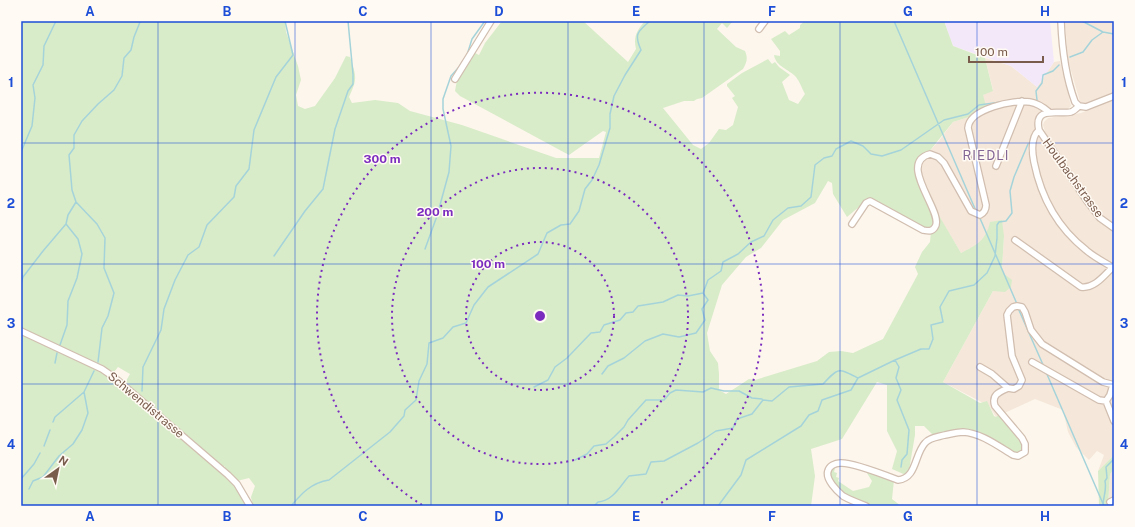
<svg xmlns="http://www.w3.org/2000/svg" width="1135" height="527" viewBox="0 0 1135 527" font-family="'Public Sans',sans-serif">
	<rect width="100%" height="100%" fill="#fdf6ec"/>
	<!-- residential -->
	<path fill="#f5e8da" d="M1065 21H1114V92L1085 104 1080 102 1068 60Z
		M985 58 1011 66 1037 87 1054 62 1060 61 1071 106 1068 109H1053L1037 103 1041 112 1028 150 1036 181 1042 198 1058 225 1069 238 1092 252 1077 239 1053 210 1040 181 1034 150 1037 136H1039L1105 225 1114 231V455L1098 471 1104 455 1097 451 1089 460 1076 447 1068 432 1063 410 1035 399 996 417 989 406 943 382 993 291 1004 274 1002 269 1004 236 988 232 977 245 961 253 928 198 920 175V163L922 159 938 142 953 122 969 117 976 112 983 95 993 90Z
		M1114 99V225L1104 219 1088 198 1045 136 1046 135 1043 125 1044 122 1048 118 1081 113Z
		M1114 469V506H1108L1110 474Z"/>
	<!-- education -->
	<path fill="#f3e8fa" d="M944 21H1050L1054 62 1037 87 1011 66 953 46Z"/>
	<!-- green -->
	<path fill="#d8ecc9" d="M21 21H285L286 32 298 66 301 80 296 95 298 106 305 109 315 106 335 78 346 56 350 57C356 76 358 78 349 97L352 103 375 100 398 103 410 111 462 125 556 158H599L606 132 603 131 569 155 460 96 455 91 457 80 475 53 479 55 485 43 502 21H583L628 62 636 49C633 37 637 30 645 21H733L727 28 722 23 717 29 736 47 745 51C748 58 747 62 743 69L702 98 697 99 694 101H684L663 108 693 145 701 149 709 143 719 129 726 130 733 125 738 107 732 98 735 96 727 86V84L742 73 768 59 772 64 775 62 779 67 790 75 782 82 789 100 798 104 805 94C802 89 800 82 796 77 789 69 776 67 774 55L780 56V51L771 39 785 31 789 35 800 28V25L805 21H944L953 46 985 58 993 91 983 95 986 106 969 117 953 122 928 153 918 158C914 173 922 191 928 203 931 209 935 215 935 221 936 227 931 230 925 229L871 199 866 201 847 217 833 194 832 183 828 181 815 203 783 220 761 248 746 257 722 285 707 333 710 351 718 363 719 374V390L726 394 749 379 755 380 817 361 829 352 841 351 853 353 883 339 918 274 915 267 922 252 930 242 931 232C941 226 936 215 934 207L961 253C977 245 986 240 990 222L1002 220 1004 236 1002 269 1004 274 1012 280 1011 287 1005 292 993 291 943 382 980 403 987 401 994 416 996 417 1000 414C1009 423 1025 437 1024 450L1019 455C1005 455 982 431 962 430L934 436 924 426H915V435L908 476 892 469 897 451 887 431V385L877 382 842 439 811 449 815 476 811 506H252L250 502H252L251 497 255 486 249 478 237 481 225 471V466L222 468 220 467 143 401 135 394 126 381 130 374 118 367 111 376 235 483 249 506H21Z
		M1114 455V469L1110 474 1108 506H1099L1098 471Z
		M836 465 834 472 837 473 836 477 839 478 838 481 853 491 869 487 872 481 865 470 894 480 892 499 901 506H868L845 496 832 483 829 472Z"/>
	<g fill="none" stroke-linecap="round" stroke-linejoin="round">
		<!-- stream -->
		<path stroke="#a5d3da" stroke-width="1.5" d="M894 21 976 211
			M1082 21 1103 32 1114 34
			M1070 57 1083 52 1092 40 1103 32
			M1037 100 1036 91 1042 83 1043 75 1053 71 1059 65
			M21 152 32 126 35 98 33 85 43 65 44 46 56 21
			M979 216 1017 304
			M425 249 437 216 449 172 451 146 443 109V99L451 76 459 67 467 55 472 39 485 21
			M274 256 305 211 323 189 335 129 348 91 353 84V74L348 21
			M21 284 23 277 43 251 66 224 68 215 76 202
			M703 293 708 280 721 271 723 262 738 254 751 242 764 236 773 220 788 208 801 206 811 197 815 165 824 158 832 156 836 149 851 141 863 146 871 154 882 156 901 150 944 120 968 114 979 105 1001 102
			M1018 308 1044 367
			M60 345 67 325 68 301 77 278 82 254 78 239 66 224
			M895 360 899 367 896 378 901 390 897 400 909 430 907 454 902 460 901 467
			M98 362 102 328 108 316 114 293 104 268 105 238 97 224 76 202 72 190 69 155 74 148V135L82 121 98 104 114 90 122 76 124 58 131 50 134 37 140 22 142 21
			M55 363 57 353
			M1046 372 1104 506
			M602 374 608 366 624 358 645 341 663 334 679 337 696 333 705 320 702 309 708 300 703 293
			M534 387 548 380 555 367 567 358 591 333 600 332 604 325 620 320 626 313 633 312 638 306 663 302 678 295 688 296 703 293
			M142 391 143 367 161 330 164 309 175 280 188 255 199 247 207 225 234 197 236 186 249 169 254 130 276 77 293 55 285 21
			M53 422 55 417 84 392 94 371
			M44 446 50 430
			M575 460 587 454 594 446 606 444 614 437 624 427 628 420 646 400H664L670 393 676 390 703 392 711 388 724 391H739L752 398 762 399
			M21 479 34 464 40 453
			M29 489 33 481 43 477 59 456 73 444 82 430 88 413 84 392
			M291 506C302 493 311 483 329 480L390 432 404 416 405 410 416 400 419 381 427 364 429 343 443 338 453 327 466 323 474 305 488 287 538 254 547 233 561 225 570 224 579 211 585 189 592 180 599 165 610 128V114L614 96 625 75 641 50C634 34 637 32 650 21
			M594 506 598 502C613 501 620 486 629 476L646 474 651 462 664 461 698 443 716 431 733 428 737 419 752 414 763 400 772 401 789 387 823 384C839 367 838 368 858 378
			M718 506 741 475 746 460 801 426 809 415 818 411 822 400 851 390 858 378 895 360 921 349H929L933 339 931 325 943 322 940 307 949 291 974 285 987 273 995 256 997 238V225L999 222 1006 221 1012 213 1010 191 1014 177 1028 144
			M1103 506C1103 496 1107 491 1105 481L1107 478 1106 467 1114 459"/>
		<!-- minor casing -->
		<g stroke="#d1beb0" stroke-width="8">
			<path id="minor" d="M1061 21C1062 49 1065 75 1075 102L1079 106 1086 107 1114 96
				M759 29 765 21
				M455 79 491 21
				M1079 106C1077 108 1074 111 1071 112 1060 115 1033 105 1039 130L1087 201 1100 218 1114 228
				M1039 130C1031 137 1032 152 1034 162 1041 197 1058 228 1086 250 1094 257 1104 262 1112 267
				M996 166 1022 101
				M852 224 866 203 870 201 923 230C928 231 932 232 935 227 945 213 896 163 930 154L938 157 944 163 971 211 980 215C984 213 986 210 986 205L968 128C969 109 1014 99 1030 102 1037 103 1043 107 1049 112
				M1015 240 1081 287C1095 289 1105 274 1114 266
				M21 331 102 369 115 378 228 475 237 484 250 506
				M1032 362 1099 400 1106 401 1110 395 1113 385
				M980 367 992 374 1008 388 1014 389 1019 386 1022 380 1012 356 1007 315 1009 311 1013 307 1017 306 1022 307 1025 312 1031 330 1042 344 1103 382 1114 385
				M1106 401 1114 421
				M1110 502 1114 500
				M866 506C858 503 850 500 843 496 837 491 825 479 828 471 829 466 835 463 840 463 852 462 885 475 898 480 917 478 914 455 925 443 930 437 938 437 945 435 951 434 957 432 963 432 981 433 998 446 1013 455L1018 456 1025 452V444L1022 438 995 406C991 395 999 392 1008 388"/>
		</g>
		<!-- minor -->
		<use href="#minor" stroke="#fff" stroke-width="5.5"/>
	</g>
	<!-- grid -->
	<path fill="none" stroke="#1d4ed8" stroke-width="1" stroke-opacity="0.55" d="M158 21V506M295 21V506M431 21V506M568 21V506M704 21V506M840 21V506M977 21V506M21 143H1114M21 264H1114M21 384H1114"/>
	<!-- distance rings -->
	<g fill="none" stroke="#7b2cbf" stroke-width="2" stroke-dasharray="2 4">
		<circle cx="540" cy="316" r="74"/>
		<circle cx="540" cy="316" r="148"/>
		<path d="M422 505A223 223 0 1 1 658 505"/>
	</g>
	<g text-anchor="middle" stroke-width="3" stroke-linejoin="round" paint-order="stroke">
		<!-- street labels -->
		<g font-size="12" fill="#7a5c4d" stroke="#fffaf3">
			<text transform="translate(1073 178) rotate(54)" y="4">Houlbachstrasse</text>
			<text transform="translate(146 405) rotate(40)" y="4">Schwendistrasse</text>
		</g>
		<!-- neighbourhood labels -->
		<g font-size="13" letter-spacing="1" fill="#846695" stroke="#fffaf3">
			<text x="986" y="160">RIEDLI</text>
		</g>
	</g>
	<circle cx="540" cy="316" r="6" fill="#7b2cbf" stroke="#fffaf3" stroke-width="2"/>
	<g font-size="12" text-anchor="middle" font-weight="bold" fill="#7b2cbf" stroke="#fffaf3" stroke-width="3" stroke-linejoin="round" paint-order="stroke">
		<text x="382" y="163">300 m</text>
		<text x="435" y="216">200 m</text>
		<text x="488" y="268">100 m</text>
	</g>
	<!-- border -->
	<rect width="1135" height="527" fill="none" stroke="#fffaf3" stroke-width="44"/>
	<!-- north arrow -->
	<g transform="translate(58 469) rotate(33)" stroke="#fffaf3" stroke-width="3" paint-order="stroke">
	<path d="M0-3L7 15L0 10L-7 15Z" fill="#7a5c4d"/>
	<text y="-6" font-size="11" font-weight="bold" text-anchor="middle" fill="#7a5c4d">N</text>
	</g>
	<!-- scale -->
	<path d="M969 56v6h74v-6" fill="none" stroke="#7a5c4d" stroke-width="2"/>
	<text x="975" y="56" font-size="12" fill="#7a5c4d" stroke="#fffaf3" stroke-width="3" paint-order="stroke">100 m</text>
	<rect x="22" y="22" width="1091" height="483" fill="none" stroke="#1d4ed8" stroke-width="1.5"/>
	<g font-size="13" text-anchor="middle" font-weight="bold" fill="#1d4ed8">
		<text x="90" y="16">A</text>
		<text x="227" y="16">B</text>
		<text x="363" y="16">C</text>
		<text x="499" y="16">D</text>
		<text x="636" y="16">E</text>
		<text x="772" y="16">F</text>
		<text x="908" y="16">G</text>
		<text x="1045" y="16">H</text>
		<text x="11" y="87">1</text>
		<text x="1124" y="87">1</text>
		<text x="11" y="208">2</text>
		<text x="1124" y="208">2</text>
		<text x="11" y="328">3</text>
		<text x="1124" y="328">3</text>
		<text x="11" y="449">4</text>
		<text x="1124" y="449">4</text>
		<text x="90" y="521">A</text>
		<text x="227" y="521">B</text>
		<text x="363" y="521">C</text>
		<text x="499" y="521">D</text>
		<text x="636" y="521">E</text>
		<text x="772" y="521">F</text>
		<text x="908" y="521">G</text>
		<text x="1045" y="521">H</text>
	</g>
</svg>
